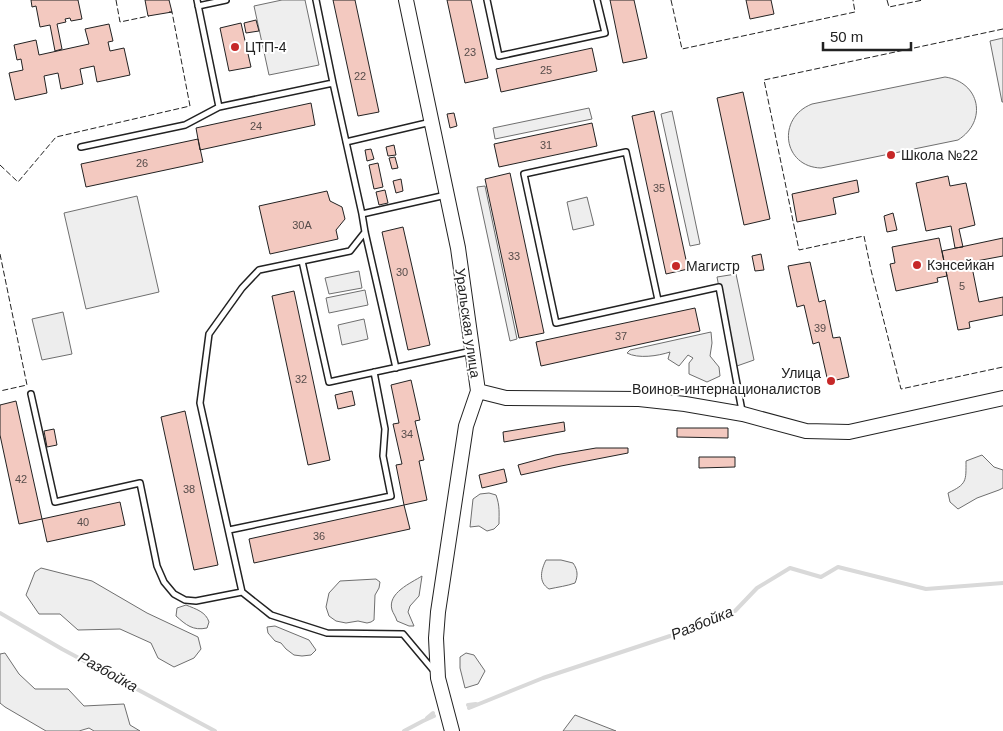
<svg xmlns="http://www.w3.org/2000/svg" width="1003" height="731" viewBox="0 0 1003 731" font-family="Arial,sans-serif">
	<rect width="100%" height="100%" fill="#fff"/>
	<!-- green -->
	<path fill="#eee" stroke="#6f6f6f" d="M282 0H305L319 65 269 75 254 6Z
		M1003 38V102H1002L990 41Z
		M945 77C980 82 988 121 958 140L821 168C783 167 776 118 812 104Z
		M589 108 592 119 495 139 493 128Z
		M672 111 700 244 690 246 661 114Z
		M485 186 517 339 510 341 477 187Z
		M137 196 159 292 86 309 64 213Z
		M587 197 594 225 573 230 567 202Z
		M359 271 362 288 329 294 325 278Z
		M365 290 368 305 329 313 326 298Z
		M364 319 368 339 342 345 338 325Z
		M711 332 712 343 710 356 719 367 720 376 707 382 689 374V363L693 358 688 355 679 366 668 359 670 352C658 356 638 359 627 353L630 350Z
		M982 455 994 467 1003 470V488L999 490 977 498 958 509 950 502 948 493C967 484 966 481 966 461Z
		M489 493 496 495C500 506 499 513 499 524L494 529 487 531 479 526 470 527 473 499 480 494Z
		M546 560H561L573 563C578 570 578 576 575 583 567 586 558 587 549 589 538 582 541 570 546 560Z
		M41 568 92 581 147 613 198 637 201 649 194 658 174 667 158 658 151 643 120 629 78 630 60 614H39L26 595 35 572Z
		M422 576 419 596 410 606 408 612 414 626H409L397 621C396 617 393 613 392 610 387 593 411 583 422 576Z
		M376 579 380 582 379 588 375 595 374 620 371 622 367 623 358 621 346 623 336 621 329 616 326 607 329 593 340 581Z
		M186 605C196 609 206 612 209 622L207 628C193 631 186 625 176 616L177 608Z
		M275 626 309 640 316 650 311 655 302 656 294 655 286 649 281 643 275 641 268 633 267 627Z
		M5 653 19 674 35 689H68L84 706 124 704 130 725 140 731H94L89 728 79 731H46L5 707 0 703V654Z
		M466 653 474 655 485 671 478 684 465 688 460 668V657Z
		M575 715 616 731H563Z"/>
	<!-- parking -->
	<path fill="#ededed" stroke="#6f6f6f" d="M736 274 754 360 734 367 717 277Z
		M63 312 72 354 42 360 32 319Z"/>
	<g fill="none" stroke-linecap="round" stroke-linejoin="round">
		<!-- stream -->
		<path stroke="#d9d9d9" stroke-width="4" d="M0 613 62 649 215 731
			M468 705 476 704
			M469 708 543 678 670 636 735 611 757 588 790 568 821 577 838 567 926 589 1003 583
			M427 718 433 713
			M404 731 423 721 434 716"/>
	</g>
	<!-- building -->
	<path fill="#f3c9c0" stroke="#222" d="M31 0H78L82 19 71 21 70 18 65 19 66 22 57 24 62 49 55 51 50 25 40 27 36 6 32 7Z
		M145 0H169L172 12 148 16Z
		M333 0H355L379 112 358 116Z
		M447 0H471L488 78 465 83Z
		M610 0H634L647 58 623 63Z
		M746 0H771L774 14 750 19Z
		M256 20 259 31 246 33 244 23Z
		M241 23 251 67 229 71 220 28Z
		M109 24 113 41 108 42 110 51 124 48 130 75 97 82 94 66 80 69 83 84 61 89 58 73 44 76 47 93 15 100 9 73 23 70 21 59 17 60 14 45 36 40 39 55 89 44 85 29Z
		M592 48 597 71 501 92 496 69Z
		M743 92 770 219 744 225 717 98Z
		M311 103 315 125 200 150 196 128Z
		M654 111 688 269 666 274 632 116Z
		M454 113 457 126 450 128 447 114Z
		M592 123 597 146 499 167 494 144Z
		M198 139 203 162 86 187 81 164Z
		M394 145 396 155 388 156 386 147Z
		M371 149 374 159 367 161 365 150Z
		M395 157 398 168 392 169 389 158Z
		M378 163 383 187 374 189 369 165Z
		M510 173 544 333 519 338 485 179Z
		M948 176 950 186 966 183 975 225 959 229 963 247 955 248 951 226 926 231 916 183Z
		M401 179 403 191 396 193 393 181Z
		M857 180 859 192 833 198 836 214 797 222 792 194Z
		M385 190 388 203 379 205 376 192Z
		M327 191 330 201 342 207 345 219 336 230 338 239 270 254 259 206Z
		M893 213 897 230 887 232 884 216Z
		M403 227 430 345 408 350 382 232Z
		M939 238 947 276 937 278 938 282 896 291 890 264 895 263 892 247Z
		M1003 238V256L971 262 979 302 1003 297V315L969 322 970 328 958 330 942 251Z
		M761 254 764 270 755 271 752 256Z
		M810 262 819 302 825 300 833 338 840 337 849 377 828 382 819 342 813 344 804 305 797 307 788 266Z
		M294 291 330 460 308 465 272 296Z
		M695 308 700 331 541 366 536 342Z
		M411 380 420 420 415 421 424 460 419 461 427 500 404 505 396 465 402 464 393 424 399 423 391 385Z
		M352 391 355 405 338 409 335 395Z
		M16 401 42 519 19 524 0 435V405Z
		M185 411 218 565 194 570 161 417Z
		M564 422 565 431 504 442 503 432Z
		M677 428H728V438L677 437Z
		M54 429 57 445 47 447 44 431Z
		M596 448H628V453L561 466 521 475 518 465 555 455Z
		M699 457H735V467L699 468Z
		M504 469 507 482 482 488 479 475Z
		M120 502 125 525 47 542 42 519Z
		M404 505 410 529 254 563 249 539Z"/>
	<g fill="none" stroke-linecap="round" stroke-linejoin="round">
		<!-- service casing -->
		<g stroke="#222" stroke-width="8">
			<path id="service" d="M197 0 219 107 333 83 362 214 446 195
				M316 0 333 83
				M487 0 499 56 605 33 597 0
				M198 6 226 0
				M346 142 431 122
				M81 147 185 125 219 107
				M362 214 365 232 396 368
				M365 232 350 251 259 270 242 288 209 334 200 403 242 592 271 615 327 633 403 634 434 671
				M302 261 329 382 472 351
				M658 300 626 152 524 174 556 323 719 287 742 411
				M31 394 55 502 140 483 157 566 164 582 174 594 185 600 196 601 242 592
				M229 530 391 496 383 456 385 429 374 372"/>
		</g>
		<!-- tertiary casing -->
		<g stroke="#222" stroke-width="16">
			<path id="tertiary" d="M406 0 458 248 478 391 466 426 438 612 436 638 438 678 452 731
				M478 391 506 398 639 399 685 404 743 414 806 431 849 432 1003 398"/>
		</g>
		<!-- service -->
		<use href="#service" stroke="#fff" stroke-width="5"/>
		<!-- tertiary -->
		<use href="#tertiary" stroke="#fff" stroke-width="14"/>
		<!-- fence -->
		<path stroke="#222" stroke-width="1" stroke-dasharray="6 2.5" stroke-linecap="butt" d="M116 0 120 22 149 16
			M671 0 682 49 855 12 853 0
			M887 0 889 7 923 0
			M1003 29 764 80 799 250 864 236 871 270 901 389 1003 367
			M0 165 18 182 56 137 190 106 172 12H169
			M0 254 27 385 0 391
			M717 388H719V390H717Z"/>
	</g>
	<!-- markers -->
	<g fill="#c62828" stroke="#fff" stroke-width="2">
		<circle cx="235" cy="47" r="5"/>
		<circle cx="891" cy="155" r="5"/>
		<circle cx="917" cy="265" r="5"/>
		<circle cx="676" cy="266" r="5"/>
		<circle cx="831" cy="381" r="5"/>
	</g>
	<g text-anchor="middle" stroke-width="4" stroke-linejoin="round" paint-order="stroke">
		<!-- number labels -->
		<g font-size="11" fill="#564c4a">
			<text x="470" y="56">23</text>
			<text x="546" y="74">25</text>
			<text x="360" y="80">22</text>
			<text x="256" y="130">24</text>
			<text x="546" y="149">31</text>
			<text x="142" y="167">26</text>
			<text x="659" y="192">35</text>
			<text x="302" y="229">30А</text>
			<text x="514" y="260">33</text>
			<text x="402" y="276">30</text>
			<text x="962" y="290">5</text>
			<text x="820" y="332">39</text>
			<text x="621" y="340">37</text>
			<text x="301" y="383">32</text>
			<text x="407" y="438">34</text>
			<text x="21" y="483">42</text>
			<text x="189" y="493">38</text>
			<text x="83" y="526">40</text>
			<text x="319" y="540">36</text>
		</g>
		<!-- poi labels -->
		<g font-size="14" fill="#222" stroke="#fff" text-anchor="start">
			<text x="245" y="52">ЦТП-4</text>
			<text x="901" y="160">Школа №22</text>
			<text x="927" y="270">Кэнсейкан</text>
			<text x="686" y="271">Магистр</text>
			<text x="821" y="378" text-anchor="end">Улица<tspan x="821" dy="16">Воинов-интернационалистов</tspan></text>
		</g>
		<!-- street labels -->
		<g font-size="14" fill="#222" stroke="#fff">
			<text transform="translate(468 323) rotate(82)" y="5">Уральская улица</text>
		</g>
		<!-- water labels -->
		<g font-size="15" font-style="italic" fill="#222" stroke="#fff">
			<text transform="translate(702 623) rotate(-22)" y="5">Разбойка</text>
			<text transform="translate(108 672) rotate(29)" y="5">Разбойка</text>
		</g>
	</g>
	<!-- scale -->
	<path d="M823 42v8h88v-8" fill="none" stroke="#222222" stroke-width="2.5"/>
	<text x="830" y="42" font-size="15" fill="#222222" stroke="#ffffff" stroke-width="4" paint-order="stroke">50 m</text>
</svg>
